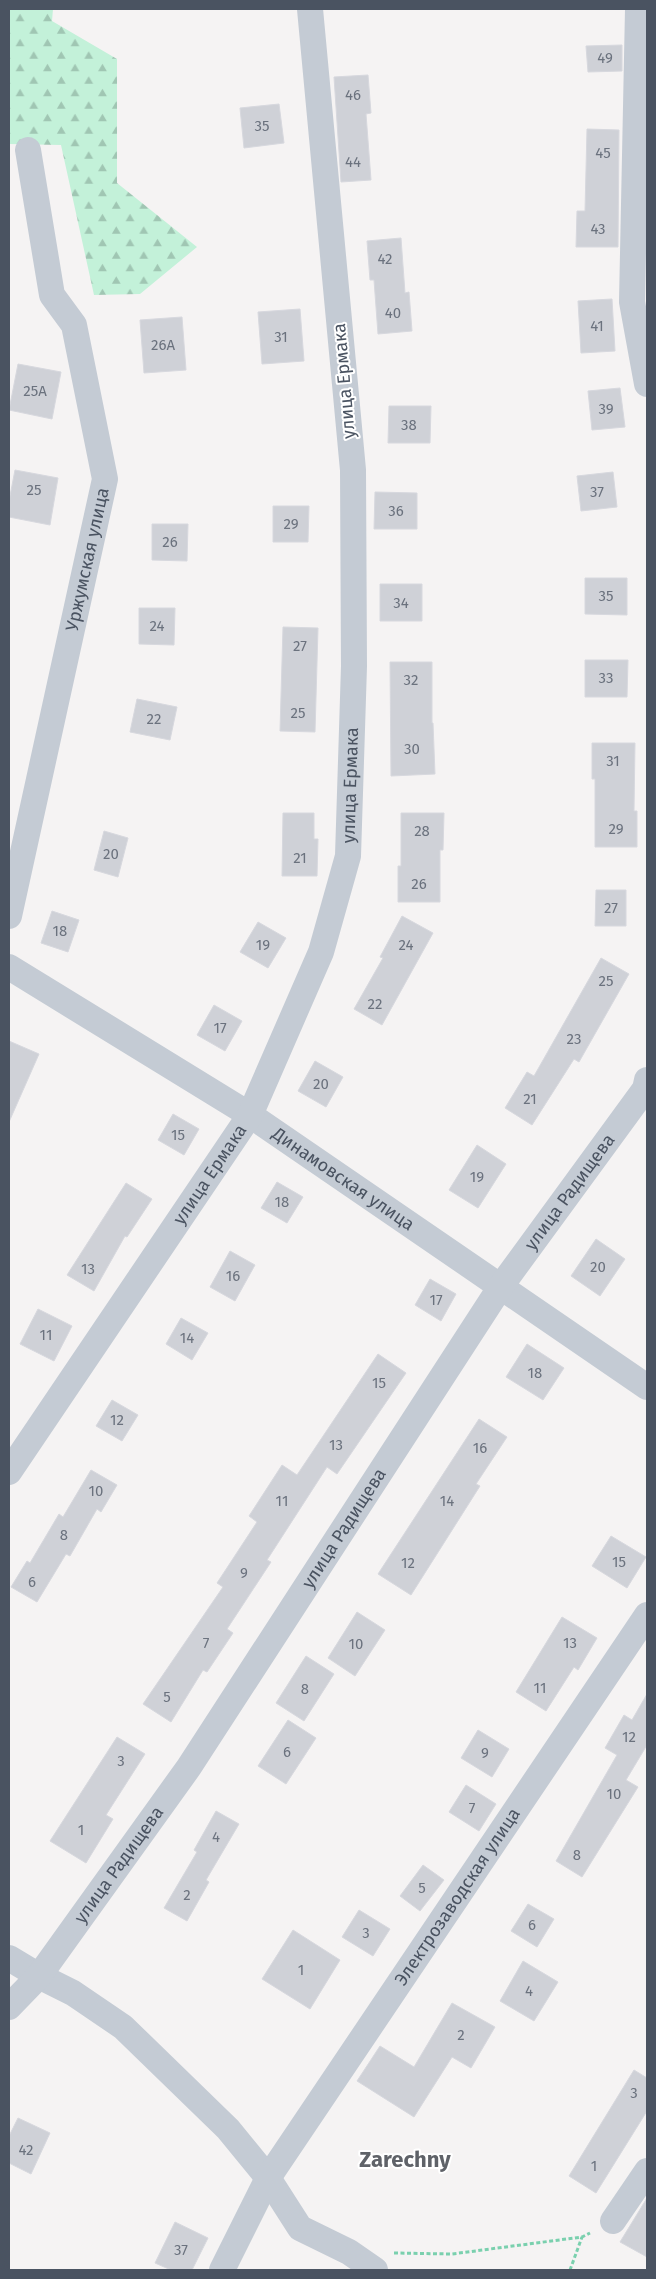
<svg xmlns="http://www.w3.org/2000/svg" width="656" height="2279" viewBox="0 0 656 2279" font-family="'Fira Sans',sans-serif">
	<defs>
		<pattern id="forest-firs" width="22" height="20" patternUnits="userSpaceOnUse" patternTransform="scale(1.25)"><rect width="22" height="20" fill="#c3f1d9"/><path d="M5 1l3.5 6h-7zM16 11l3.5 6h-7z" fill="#a0c6b3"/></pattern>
	</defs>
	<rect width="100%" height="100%" fill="#f5f3f3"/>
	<!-- forest -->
	<path fill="url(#forest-firs)" d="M9 9H53L52 21 117 59V183L197 247 140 294 94 295 61 145 9 144Z"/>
	<!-- building -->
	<path fill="#cfd1d7" stroke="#d7d8de" d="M622 45V71L588 72 586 46Z
		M368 75 371 113 366 114 371 180 341 182 334 77Z
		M279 104 284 143 244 148 240 108Z
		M587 129 619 130 618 247H576L577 211H585Z
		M401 238 405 293 409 292 412 331 378 334 374 280H370L367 241Z
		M612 299 615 351 581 353 578 301Z
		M300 309 304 361 262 364 258 312Z
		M182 317 186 370 144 373 140 320Z
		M18 364 61 372 52 419 9 410Z
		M620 388 625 427 592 430 588 391Z
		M389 406H431L430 443H388Z
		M15 470 58 478 50 525 9 517V501Z
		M613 472 617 507 581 511 577 476Z
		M375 492 417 493V529H374Z
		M273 506H309L308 542H273Z
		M152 524H188L187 561 152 560Z
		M585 578H627V615L585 614Z
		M380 584H422V621H380Z
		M139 608H175L174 645 139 644Z
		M283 627 318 628 315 732 280 731Z
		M585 660H628L627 697H585Z
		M390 662H432V723H433L435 774 391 776Z
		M137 699 177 707 170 740 130 732Z
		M592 743H635L634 811H637V847H595V779H592Z
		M283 813H314V839H318L317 876H282Z
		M401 813H444L443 850H440V902H398V866H401Z
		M104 831 128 838 118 877 94 870Z
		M596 890H626V926H595Z
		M52 911 79 920 68 952 41 943Z
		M402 916 433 933 382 1025 354 1009 383 958 380 957Z
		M258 922 286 938 268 968 240 952Z
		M601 958 629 974 579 1062 574 1059 532 1125 505 1108 527 1072 534 1076Z
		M214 1005 242 1021 225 1051 197 1035Z
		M9 1041 39 1054 9 1122Z
		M315 1061 343 1077 326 1107 298 1091Z
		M173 1114 199 1129 184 1155 158 1140Z
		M477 1145 506 1164 478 1208 449 1190Z
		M277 1182 303 1197 287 1223 261 1208Z
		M126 1183 152 1199 127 1237 125 1236 94 1291 67 1275Z
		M596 1239 625 1259 600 1296 571 1276Z
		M230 1251 255 1265 235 1301 210 1287Z
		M430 1279 456 1294 441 1321 415 1305Z
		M38 1309 72 1326 54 1361 20 1344Z
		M181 1318 208 1333 192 1360 166 1344Z
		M527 1344 564 1368 543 1400 506 1377Z
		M378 1354 406 1373 337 1474 327 1467 267 1560 271 1562 227 1629 233 1633 207 1672 203 1670 171 1722 143 1704 223 1587 217 1583 257 1522 249 1516 282 1465 297 1475Z
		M112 1400 138 1415 122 1441 96 1426Z
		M479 1419 507 1437 476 1484 480 1486 411 1595 378 1574Z
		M91 1470 117 1485 101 1512 97 1509 70 1556 66 1554 37 1602 11 1587 27 1561 30 1563 59 1514 63 1517Z
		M611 1536 646 1557 627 1588 592 1566Z
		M357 1612 385 1630 355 1676 328 1658Z
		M562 1617 597 1638 578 1670 574 1667 546 1711 516 1692Z
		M306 1656 334 1674 304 1721 276 1703Z
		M647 1694V1745L626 1780 638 1787 582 1877 556 1861 617 1755 605 1748 624 1715 632 1720Z
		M288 1720 316 1738 286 1784 258 1766Z
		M478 1730 509 1749 492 1777 461 1758Z
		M117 1737 145 1754 106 1815 113 1819 86 1863 50 1841Z
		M466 1785 496 1804 479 1831 449 1812Z
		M216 1811 239 1824 206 1880 209 1882 187 1921 164 1908 197 1852 194 1850Z
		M423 1865 444 1880 420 1911 400 1896Z
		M528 1904 554 1919 537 1947 511 1931Z
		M359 1910 390 1929 373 1956 342 1937Z
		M293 1930 340 1960 310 2009 262 1979Z
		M523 1961 558 1982 534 2021 500 2001Z
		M452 2003 495 2027 471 2068 452 2057 414 2117 357 2081 380 2046 414 2067Z
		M634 2070 647 2078V2111L596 2193 569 2176Z
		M18 2118 50 2133 31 2174 9 2163V2136Z
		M647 2198V2257L620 2242Z
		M175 2222 208 2238 192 2270H171L155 2263Z"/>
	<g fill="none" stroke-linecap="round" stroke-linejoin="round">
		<!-- path -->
		<path stroke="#7ad0ae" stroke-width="3" stroke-dasharray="4 2.5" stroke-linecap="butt" d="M394 2253 452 2254 582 2237 590 2233
			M570 2270 582 2237"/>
		<!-- street -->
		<g stroke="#c4cbd4" stroke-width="26">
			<path d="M638 9 632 302 647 384"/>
			<path id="s1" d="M9 916 105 479 74 325 52 295 28 150"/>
			<path id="s2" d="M9 967 250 1115 647 1387"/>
			<path id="s3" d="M9 1472 250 1115 321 952 348 856 354 666 353 470 310 9"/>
			<path d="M9 1958 39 1976 73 1993 123 2027 228 2129 268 2178 300 2228 349 2252 375 2270"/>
			<path id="s4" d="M9 2007 39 1976 189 1767 501 1286 645 1089 647 1080"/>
			<path d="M613 2221 647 2171"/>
			<path id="s5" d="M222 2270 268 2178 647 1615"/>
		</g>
	</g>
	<g text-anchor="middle" stroke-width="4" stroke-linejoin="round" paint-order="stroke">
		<!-- number labels -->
		<g font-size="15" fill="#6b727e">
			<text x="605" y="63">49</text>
			<text x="353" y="100">46</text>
			<text x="262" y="131">35</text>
			<text x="603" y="158">45</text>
			<text x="353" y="167">44</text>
			<text x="598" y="234">43</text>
			<text x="385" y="264">42</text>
			<text x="393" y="318">40</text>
			<text x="597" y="331">41</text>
			<text x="281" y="342">31</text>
			<text x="163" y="350">26А</text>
			<text x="35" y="396">25А</text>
			<text x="606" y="414">39</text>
			<text x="409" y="430">38</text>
			<text x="34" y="495">25</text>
			<text x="597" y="497">37</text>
			<text x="396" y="516">36</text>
			<text x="291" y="529">29</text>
			<text x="170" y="547">26</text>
			<text x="606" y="601">35</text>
			<text x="401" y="608">34</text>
			<text x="157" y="631">24</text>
			<text x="300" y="651">27</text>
			<text x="606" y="683">33</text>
			<text x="411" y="685">32</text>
			<text x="298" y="718">25</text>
			<text x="154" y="724">22</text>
			<text x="412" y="754">30</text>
			<text x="613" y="766">31</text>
			<text x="616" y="834">29</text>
			<text x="422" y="836">28</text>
			<text x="111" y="859">20</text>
			<text x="300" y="863">21</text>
			<text x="419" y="889">26</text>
			<text x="611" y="913">27</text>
			<text x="60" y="936">18</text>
			<text x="263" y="950">19</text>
			<text x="406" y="950">24</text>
			<text x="606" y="986">25</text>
			<text x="375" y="1009">22</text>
			<text x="220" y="1033">17</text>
			<text x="574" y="1044">23</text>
			<text x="321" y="1089">20</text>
			<text x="530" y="1104">21</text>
			<text x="178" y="1140">15</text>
			<text x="477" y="1182">19</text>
			<text x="282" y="1207">18</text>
			<text x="598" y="1272">20</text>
			<text x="88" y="1274">13</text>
			<text x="233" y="1281">16</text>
			<text x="436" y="1305">17</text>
			<text x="46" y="1340">11</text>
			<text x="187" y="1343">14</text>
			<text x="535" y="1378">18</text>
			<text x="379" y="1388">15</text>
			<text x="117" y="1425">12</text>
			<text x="336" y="1450">13</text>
			<text x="480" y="1453">16</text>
			<text x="96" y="1496">10</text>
			<text x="282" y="1506">11</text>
			<text x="447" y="1506">14</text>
			<text x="64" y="1540">8</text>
			<text x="619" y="1567">15</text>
			<text x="408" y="1568">12</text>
			<text x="244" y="1578">9</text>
			<text x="32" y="1587">6</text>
			<text x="206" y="1648">7</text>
			<text x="570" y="1648">13</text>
			<text x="356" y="1649">10</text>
			<text x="540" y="1693">11</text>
			<text x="305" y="1694">8</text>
			<text x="167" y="1702">5</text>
			<text x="629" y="1742">12</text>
			<text x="287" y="1757">6</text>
			<text x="485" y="1758">9</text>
			<text x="121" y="1766">3</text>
			<text x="614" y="1799">10</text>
			<text x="472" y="1813">7</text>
			<text x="81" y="1835">1</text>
			<text x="216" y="1842">4</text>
			<text x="577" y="1860">8</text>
			<text x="422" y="1893">5</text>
			<text x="187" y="1900">2</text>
			<text x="532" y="1930">6</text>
			<text x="366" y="1938">3</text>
			<text x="301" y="1975">1</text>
			<text x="529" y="1996">4</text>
			<text x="461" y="2040">2</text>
			<text x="634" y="2098">3</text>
			<text x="26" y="2155">42</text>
			<text x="594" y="2171">1</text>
			<text x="181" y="2255">37</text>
		</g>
		<!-- street labels -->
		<g font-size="18" fill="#4a5361" stroke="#fff">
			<text transform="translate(344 381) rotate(-95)" y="6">улица Ермака</text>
			<text dy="6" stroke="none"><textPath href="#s1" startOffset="365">Уржумская улица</textPath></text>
			<text dy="6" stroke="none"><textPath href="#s3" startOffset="779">улица Ермака</textPath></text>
			<text dy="6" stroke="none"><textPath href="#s3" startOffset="359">улица Ермака</textPath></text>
			<text dy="6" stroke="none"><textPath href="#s2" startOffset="396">Динамовская улица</textPath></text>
			<text dy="6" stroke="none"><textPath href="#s4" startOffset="990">улица Радищева</textPath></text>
			<text dy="6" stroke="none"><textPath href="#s4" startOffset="585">улица Радищева</textPath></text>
			<text dy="6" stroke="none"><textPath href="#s4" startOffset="180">улица Радищева</textPath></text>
			<text dy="6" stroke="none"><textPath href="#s5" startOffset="442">Электрозаводская улица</textPath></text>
		</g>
		<!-- district labels -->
		<g font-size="22" font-weight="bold" fill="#5f6268" stroke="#fff">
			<text x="405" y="2167">Zarechny</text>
		</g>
	</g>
	<!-- border -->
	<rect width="656" height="2279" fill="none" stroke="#4a5361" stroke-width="20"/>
</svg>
